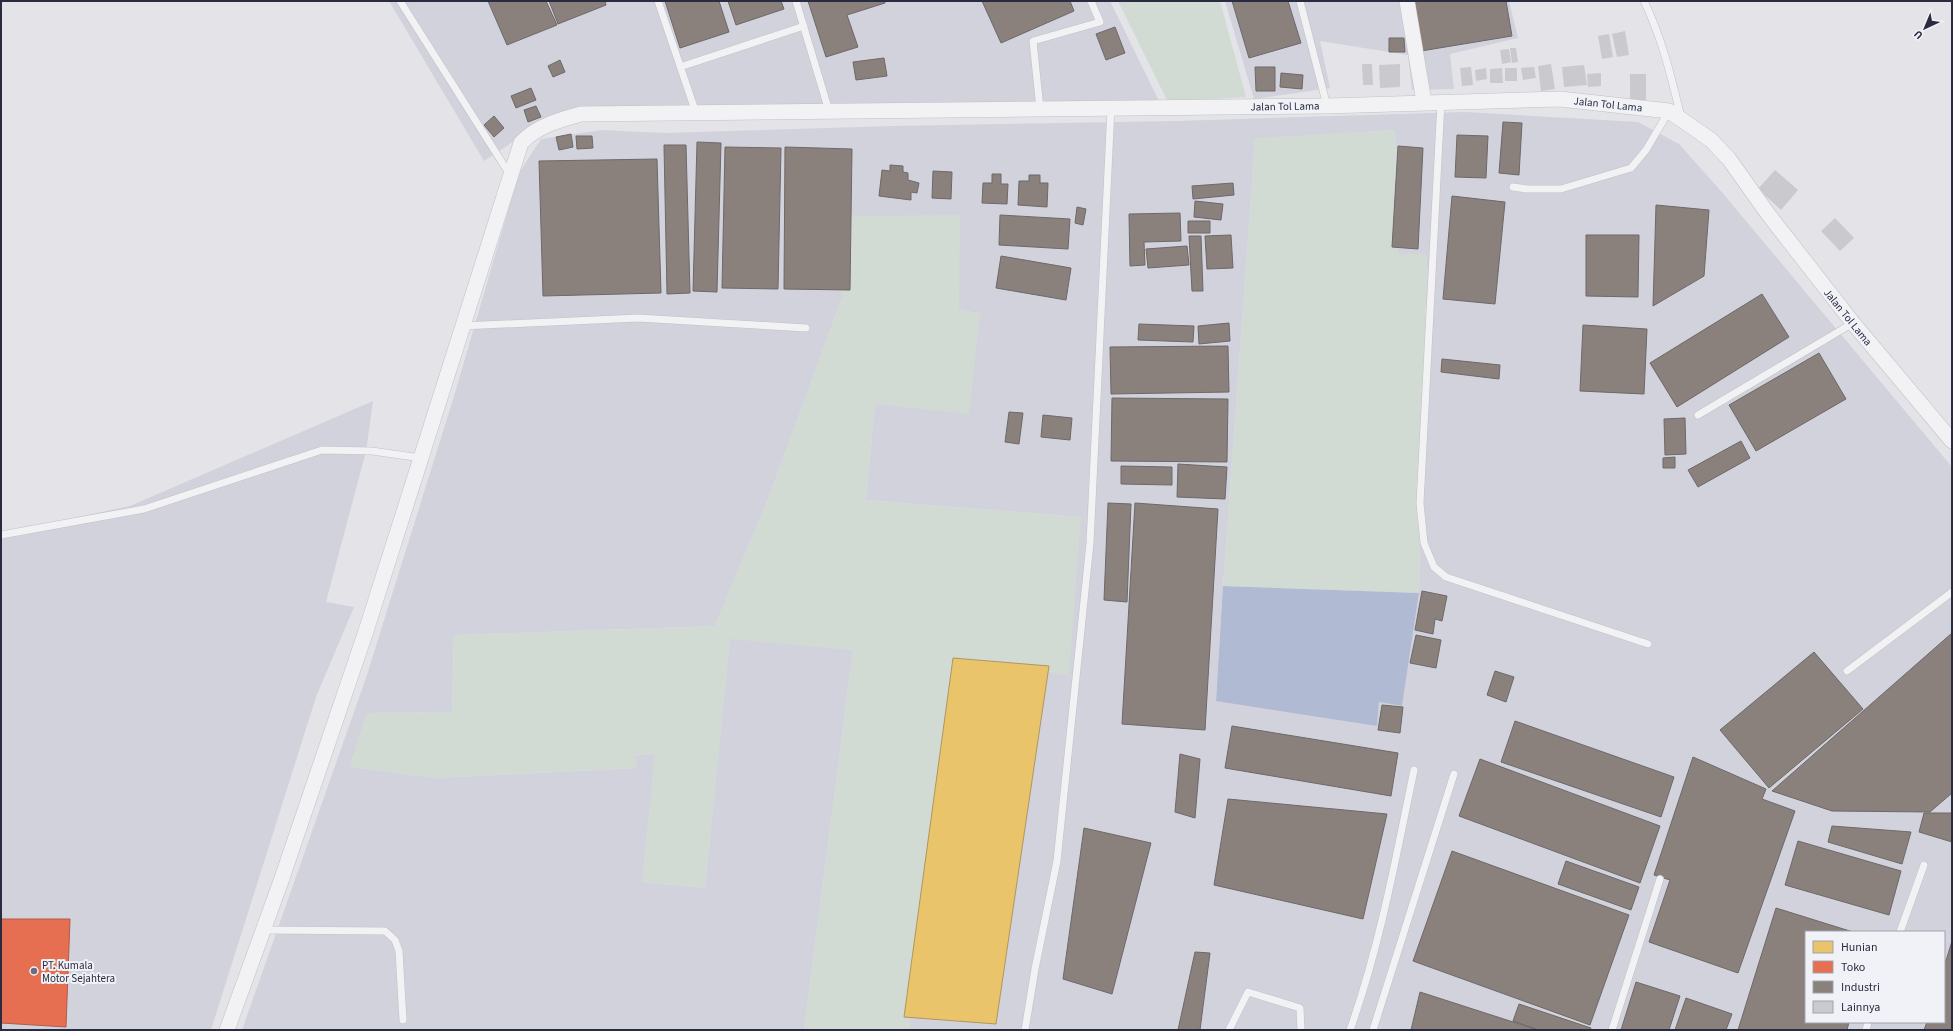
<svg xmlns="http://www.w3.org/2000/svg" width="1953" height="1031" viewBox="0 0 1953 1031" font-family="'Source Sans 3',sans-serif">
	<rect width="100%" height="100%" fill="#e3e3e8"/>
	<!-- built -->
	<path fill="#d1d2db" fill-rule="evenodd" d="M389 1H1110L1161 105 550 117 484 161Z
		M1225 1H1509L1518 38 1450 54 1454 89 1412 90 1408 55 1320 41 1330 88 1254 99Z
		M1465 112 1638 122 1679 144 1720 190 1952 467V1030H909L952 661 1081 517 866 500 875 404 980 314 959 309 837 216 842 298 768 499 715 626 454 635 452 712 367 713 350 767 436 778 637 768 634 756 656 753 642 882 705 888 730 638 853 650 804 1030H242L366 678 455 393 519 173 541 139 602 130 665 133 893 126 1177 121ZM1395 130 1398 254H1427L1419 593 1402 706 1379 702 1377 726 1216 700 1223 586 1255 139ZM1806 932H1944V1022H1806Z
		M373 401 366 451 326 602 354 607 316 697 211 1030H1V533L130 506Z"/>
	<!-- green -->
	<path fill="#d1dbd3" d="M1118 1H1220L1246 97 1168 102Z
		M1395 130 1398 254H1427L1419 593 1223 586 1255 138Z
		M960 215 959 309 980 314 969 414 875 404 866 500 1081 517 1069 675 952 662 909 1030H804L853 650 730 639 705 888 642 882 655 753 635 756 637 768 436 778 350 767 367 713 452 712 454 635 715 626 768 499 842 298 837 216Z"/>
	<!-- water -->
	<path fill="#b1bad3" d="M1223 586 1419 593 1402 706 1379 702 1377 726 1216 701Z"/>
	<!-- homes -->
	<path fill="#e9c46a" stroke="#af965e" d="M953 658 1049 666 996 1024 904 1017Z"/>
	<!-- shops -->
	<path fill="#e76f51" stroke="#ae5b4c" d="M1 919H70L66 1027 1 1023Z"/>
	<!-- industry -->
	<path fill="#8a817c" stroke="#6d686a" d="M488 1H546L557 25 507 45Z
		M549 1H605L606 5 558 24Z
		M665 1H719L729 32 680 48Z
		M728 1H781L784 9 736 25Z
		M808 1H885V3L847 15 858 47 826 57Z
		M982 1H1070L1074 11 1001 43Z
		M1232 1H1288L1301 43 1249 58Z
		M1413 1H1506L1512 36 1421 51Z
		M1115 27 1125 53 1106 60 1096 34Z
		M1389 38H1404L1405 52H1389Z
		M884 58 887 76 856 80 853 62Z
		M560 60 565 72 553 77 548 66Z
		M1255 67H1275V91H1256Z
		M1281 73 1303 75 1302 89 1280 87Z
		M531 88 536 100 516 108 511 96Z
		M536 106 541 117 528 122 524 110Z
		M494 116 504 128 494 137 484 125Z
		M1503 122 1522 123 1519 175 1499 173Z
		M571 134 573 147 559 150 556 137Z
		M1457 135 1488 136 1486 178 1455 177Z
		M576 136H592L593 148 577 149Z
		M697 142 721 143 717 292 693 291Z
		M664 145H686L690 293 667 294Z
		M1398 146 1423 148 1418 249 1392 247Z
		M725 147 781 148 778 289 722 288Z
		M785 147 852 149 850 290 784 289Z
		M657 159 661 293 543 296 539 161Z
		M890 165 903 166V172L908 173V180L919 183 917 193 911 192V200L879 196 882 170 890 171Z
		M933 171 952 172 951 199 932 198Z
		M992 174H1001V184H1008L1007 204 982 203 983 183H992Z
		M1029 175H1040V183H1048L1047 207 1018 205 1019 181H1029Z
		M1233 183 1234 195 1193 199 1192 186Z
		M1452 196 1505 202 1495 304 1443 299Z
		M1195 201 1223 204 1221 220 1194 217Z
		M1656 205 1709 210 1704 276 1653 306Z
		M1077 207 1086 209 1083 225 1075 223Z
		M1180 213 1181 241 1144 242 1145 265 1130 266 1129 214Z
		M1000 215 1070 219 1068 249 999 245Z
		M1188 221H1210V233H1188Z
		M1231 235 1233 268 1207 269 1205 236Z
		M1586 235H1639L1638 297 1586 296Z
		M1189 236H1201L1203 291H1192Z
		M1187 246 1189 265 1148 268 1146 249Z
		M1001 256 1071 268 1066 300 996 288Z
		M1762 294 1789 337 1677 407 1650 363Z
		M1229 323 1230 341 1199 344 1198 326Z
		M1139 324 1194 326 1193 342 1138 340Z
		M1583 325 1647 329 1644 394 1580 391Z
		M1228 346 1229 392 1111 394 1110 347Z
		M1819 353 1846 399 1756 451 1729 405Z
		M1442 359 1500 365 1499 379 1441 372Z
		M1112 398 1228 399 1227 462 1111 461Z
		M1009 412 1023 413 1019 444 1005 442Z
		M1043 415 1072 418 1070 440 1041 437Z
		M1685 418 1686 454 1665 455 1664 419Z
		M1741 441 1750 458 1698 487 1688 470Z
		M1675 457V468H1663V458Z
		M1178 464 1227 467 1225 499 1177 497Z
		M1121 466 1172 467V485L1121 484Z
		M1108 503 1131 504 1127 602 1104 600Z
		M1135 503 1218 509 1205 730 1122 724Z
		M1422 591 1447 596 1442 621 1435 619 1433 634 1415 630Z
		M1952 633V793L1930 812 1832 811 1772 791Z
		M1416 635 1441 640 1436 668 1410 663Z
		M1814 652 1863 709 1769 788 1720 730Z
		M1495 671 1514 677 1506 702 1487 695Z
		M1382 705 1403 707 1400 733 1378 730Z
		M1515 721 1674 777 1661 817 1501 762Z
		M1232 726 1398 753 1391 796 1225 768Z
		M1180 754 1200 759 1195 818 1175 812Z
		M1693 757 1766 789 1762 799 1795 811 1738 973 1649 942 1670 880 1654 875Z
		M1480 759 1660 826 1640 883 1459 816Z
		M1228 799 1387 814 1363 919 1214 885Z
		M1924 813H1952V842L1919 832Z
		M1832 826 1911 832 1902 864 1828 842Z
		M1084 828 1151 843 1112 994 1063 979Z
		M1798 841 1901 871 1889 915 1785 885Z
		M1452 851 1629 915 1590 1025 1413 961Z
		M1566 861 1639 887 1631 910 1558 884Z
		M1776 908 1853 932H1806V1022H1849L1847 1030H1738Z
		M1952 941V1030H1924L1927 1022H1944V967Z
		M1195 952 1210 953 1200 1030H1178Z
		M1636 982 1680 996 1669 1030H1621Z
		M1420 992 1538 1030H1411Z
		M1686 998 1732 1014 1726 1030H1675Z
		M1519 1004 1591 1028 1590 1030H1539L1513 1021Z"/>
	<!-- building -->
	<path fill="#c9c9ce" d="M1625 31 1629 55 1617 57 1612 34Z
		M1609 34 1613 57 1602 59 1598 36Z
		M1510 48H1516L1518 62 1512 63Z
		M1509 49 1511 62 1502 64 1500 50Z
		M1362 64H1372L1373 85H1363Z
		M1400 64V87L1380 88 1379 65Z
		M1551 64 1555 89 1541 91 1538 66Z
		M1584 65 1587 85 1564 87 1562 67Z
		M1471 67 1473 85 1462 86 1460 68Z
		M1534 67 1536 78 1523 80 1521 68Z
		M1486 68 1487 79 1476 81 1475 70Z
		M1502 68 1503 83H1490V69Z
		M1505 68H1517V81H1505Z
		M1601 73V86L1588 87 1587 74Z
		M1630 74H1646V100H1630Z
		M1775 170 1798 190 1781 210 1758 189Z
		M1835 218 1854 238 1840 251 1821 231Z"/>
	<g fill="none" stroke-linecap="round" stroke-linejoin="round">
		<!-- service casing -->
		<g stroke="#c1c1c6" stroke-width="8">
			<path id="service" d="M400 1 510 175
				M658 1 696 113
				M796 1 829 111
				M1300 1 1327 106
				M1644 1C1662 38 1671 76 1681 117
				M680 67 804 26
				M1441 102 1420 503 1424 543 1434 567 1446 577 1648 644
				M1040 109 1033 41 1100 22 1091 1
				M1513 187 1527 189H1561L1631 168 1646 150 1669 111
				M462 326 638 318 806 328
				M1698 415 1853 323
				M1 535 144 509 322 450 372 451 421 458
				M1847 671 1952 592
				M264 930 385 931 395 940 399 951 403 1020
				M1900 932 1924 865
				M1025 1030 1035 969 1057 861 1090 543 1111 108
				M1229 1030 1248 992 1300 1008 1301 1030
				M1350 1030C1380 946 1396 857 1414 770
				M1373 1030 1454 774
				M1612 1030 1660 879
				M1866 1030 1868 1022"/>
		</g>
		<!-- minor casing -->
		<g stroke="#c1c1c6" stroke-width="16">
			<path id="minor" d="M1407 1 1424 102
				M227 1030 281 881 366 631 521 143C537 126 559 120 581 114L1327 106 1560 99 1669 111 1711 140 1729 159 1768 214 1853 323 1952 441"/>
		</g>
		<!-- service -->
		<use href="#service" stroke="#f2f2f4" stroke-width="7"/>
		<!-- minor -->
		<use href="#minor" stroke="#f2f2f4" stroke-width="15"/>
	</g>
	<!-- markers -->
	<circle fill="#6a6c7b" stroke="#f0f2f7" stroke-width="1.5" cx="34" cy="971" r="4"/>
	<g text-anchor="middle" stroke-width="4" stroke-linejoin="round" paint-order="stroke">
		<!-- street labels -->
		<g font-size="11" fill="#292c41" stroke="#f0f2f7">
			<text transform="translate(1608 104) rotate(6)" y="4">Jalan Tol Lama</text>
			<text transform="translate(1285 106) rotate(-1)" y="4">Jalan Tol Lama</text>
			<text transform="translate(1848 317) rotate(51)" y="4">Jalan Tol Lama</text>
		</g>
		<!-- poi labels -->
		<g font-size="11" fill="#292c41" stroke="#f0f2f7" text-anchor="start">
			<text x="42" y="969">PT. Kumala<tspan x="42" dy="13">Motor Sejahtera</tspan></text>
		</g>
	</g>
	<!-- border -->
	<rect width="1953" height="1031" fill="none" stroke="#292c41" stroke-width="4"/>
	<!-- legend -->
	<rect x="1805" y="931" width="140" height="92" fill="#f0f2f7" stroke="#a0a3ae"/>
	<rect x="1813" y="941" width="20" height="12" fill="#e9c46a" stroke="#a0a3ae"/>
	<text x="1841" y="951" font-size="12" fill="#292c41">Hunian</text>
	<rect x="1813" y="961" width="20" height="12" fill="#e76f51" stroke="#a0a3ae"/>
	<text x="1841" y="971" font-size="12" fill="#292c41">Toko</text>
	<rect x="1813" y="981" width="20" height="12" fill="#8a817c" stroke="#a0a3ae"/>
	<text x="1841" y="991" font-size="12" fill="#292c41">Industri</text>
	<rect x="1813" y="1001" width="20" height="12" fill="#c9c9ce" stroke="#a0a3ae"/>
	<text x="1841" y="1011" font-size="12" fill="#292c41">Lainnya</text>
	<!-- north arrow -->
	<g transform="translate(1925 28) rotate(224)" stroke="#f0f2f7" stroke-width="3" paint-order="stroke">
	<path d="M0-3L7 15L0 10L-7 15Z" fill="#292c41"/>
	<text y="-6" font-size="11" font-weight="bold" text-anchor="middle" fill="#292c41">U</text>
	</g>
</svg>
